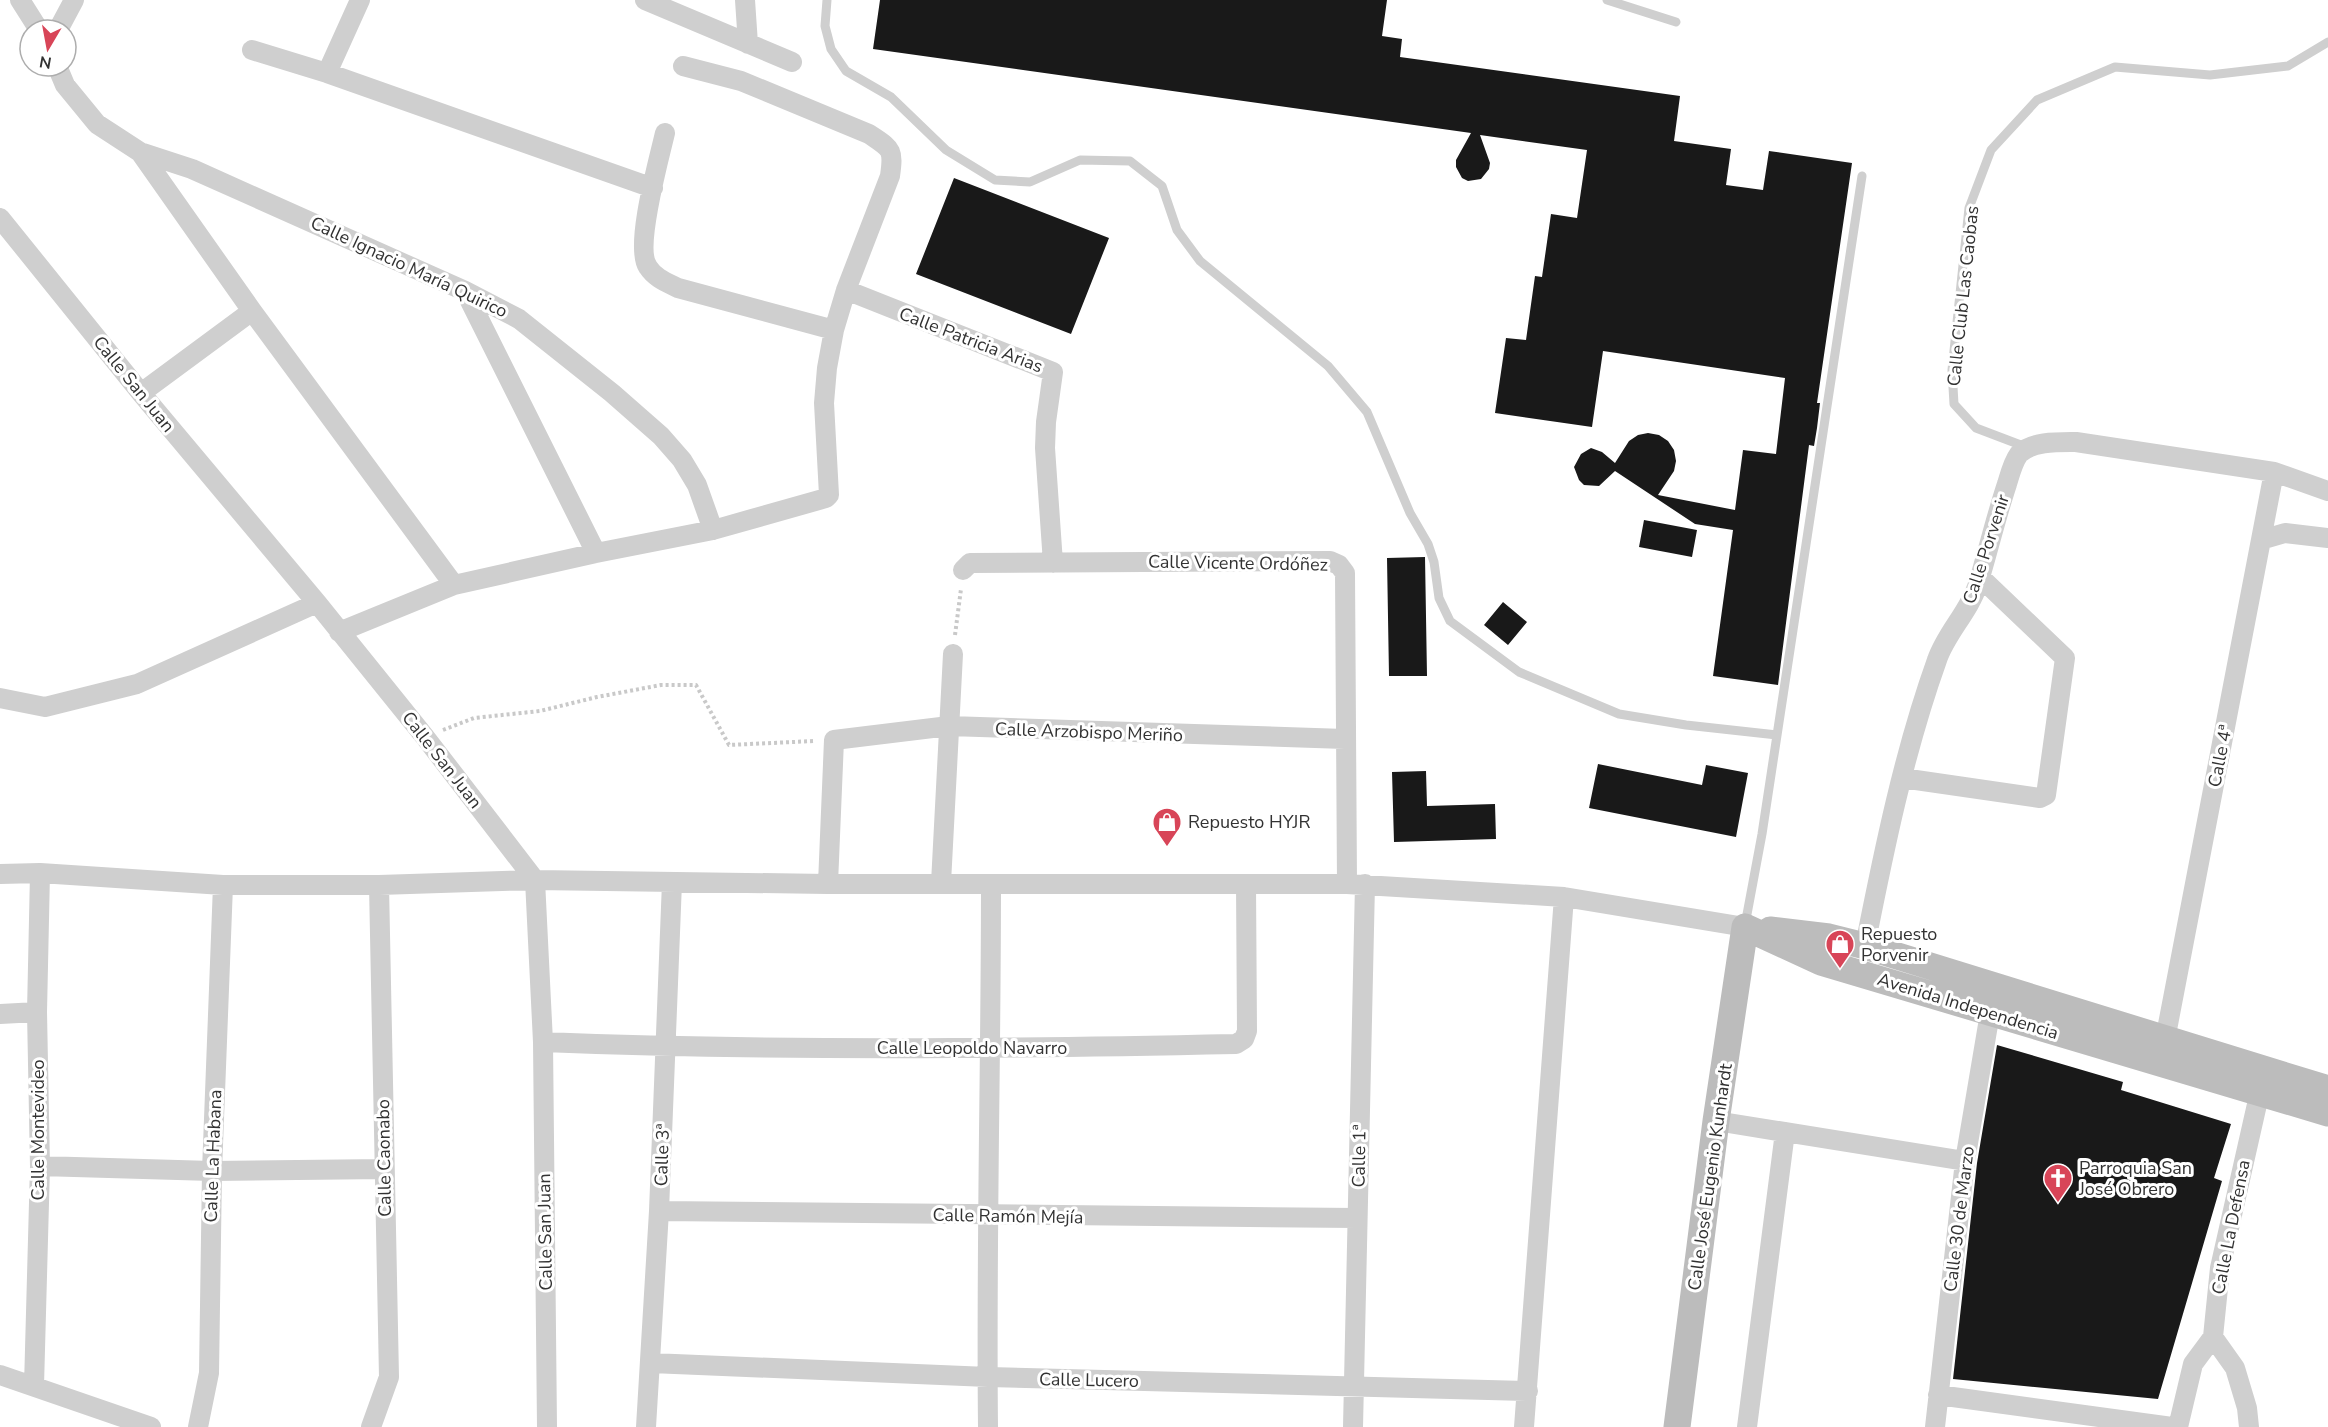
<svg xmlns="http://www.w3.org/2000/svg" width="2328" height="1427" viewBox="0 0 2328 1427" font-family="'Nunito Sans',sans-serif">
	<rect width="100%" height="100%" fill="#fff"/>
	<!-- building -->
	<path fill="#191919" d="M880 0H1387L1382 36 1402 39 1400 57 1680 96 1674 141 1731 149 1726 185 1763 190 1769 151 1852 163 1817 403H1820L1817 428 1814 446 1809 445 1778 685 1713 676 1733 530 1695 524 1615 471 1599 486 1584 485 1579 480 1574 467 1581 454 1591 448 1602 452 1615 463 1629 441 1638 435 1648 433 1659 435 1668 441 1674 450 1676 461 1674 471 1658 495 1735 510 1743 450 1776 454 1785 378 1603 351 1592 427 1495 413 1506 338 1526 340 1535 276 1542 277 1551 214 1577 218 1587 150 1480 135 1490 163 1489 169 1481 179 1468 181 1462 178 1456 167V160L1471 133 873 49Z
		M954 178 1109 238 1071 334 916 274Z
		M1644 520 1697 530 1692 557 1639 547Z
		M1425 557 1427 676H1389L1387 558Z
		M1503 602 1527 622 1508 645 1484 625Z
		M1598 764 1702 785 1706 765 1748 773 1736 837 1589 808Z
		M1426 771 1427 806 1495 804 1496 839 1394 842 1392 772Z
		M1997 1045 2123 1082 2121 1090 2231 1124 2214 1178 2222 1181 2158 1399 1953 1379 1977 1163Z"/>
	<g fill="none" stroke-linecap="round" stroke-linejoin="round">
		<!-- path -->
		<path stroke="#c9c9c9" stroke-width="4" stroke-dasharray="3 3" stroke-linecap="butt" d="M955 635 961 589
			M443 730 474 718 540 711 597 697 661 685H696L729 745 814 741"/>
		<!-- lane -->
		<path stroke="#cfcfcf" stroke-width="9" d="M827 0 825 26 831 49 846 71 891 97 946 150 995 180 1030 182 1080 160 1130 161 1162 186 1177 230 1200 261 1328 366 1367 412 1410 513 1428 544 1434 562 1439 598 1450 621 1519 672 1619 714 1686 725 1777 735
			M1607 0 1676 22
			M2026 447 1976 428 1954 404 1952 370 1969 208 1991 150 2037 100 2115 67 2210 75 2288 66 2328 42
			M1745 925 1762 834 1862 176"/>
		<!-- street -->
		<path stroke="#cfcfcf" stroke-width="20" d="M20 0 39 30
			M645 0 792 62
			M745 0 748 44
			M58 30 74 0
			M252 50 327 73 653 188
			M57 66 65 85 97 124 140 152 192 169 465 291 519 319 612 393 661 436 682 460 697 485 713 530
			M327 73 360 0
			M665 133C659 159 634 248 648 267 655 278 666 282 678 288L834 330
			M140 152 252 311 454 585
			M0 218 141 393 317 603 425 737 535 880 543 1042 547 1427
			M846 290 1053 372 1046 422 1045 448 1053 563
			M465 291 596 553
			M141 393 252 311
			M2261 540 2285 533 2328 538
			M963 570 970 563 1330 561 1339 565 1345 573 1347 884
			M339 632 454 585 596 553 713 530 826 498 829 495 824 403 827 368 834 330 846 290 890 176C894 148 891 149 869 134L741 81 683 66
			M0 698 45 707 137 684 317 603
			M1902 778 2040 798 2046 795 2065 658 1980 577
			M0 874 40 873 223 885H379L535 880 828 884H1347L1564 897 1745 927
			M941 883 953 654
			M828 884 834 740 949 726 1345 739
			M1865 946C1884 850 1904 752 1937 660 1946 633 1969 612 1978 584 1988 551 1996 517 2007 484 2010 474 2013 462 2019 454 2032 441 2059 442 2076 442L2274 472 2328 491
			M0 1014 37 1012
			M2165 1040 2274 472
			M543 1042C774 1051 1005 1049 1236 1044L1244 1039 1247 1031 1246 884
			M1716 1121 1965 1161
			M40 1166 212 1171 384 1169
			M659 1211 1357 1218
			M651 1363 988 1377 1528 1391
			M0 1375 151 1427
			M34 1386 40 1166 37 1012 40 873
			M1938 1395 2172 1427
			M198 1427 209 1373 212 1171 223 885
			M371 1427 389 1377 379 885
			M646 1427 659 1211 672 882
			M988 1427C986 1246 991 1065 991 884
			M1353 1427 1365 884
			M1524 1427 1564 897
			M1747 1427 1785 1132
			M1935 1427 1965 1161 1990 1013
			M2178 1427 2193 1364 2213 1337
			M2249 1427 2247 1408 2235 1368 2213 1337 2220 1268 2260 1091"/>
		<!-- secondary -->
		<path stroke="#bcbcbc" stroke-width="27" d="M1745 927 1821 962 2328 1113
			M1770 930 1829 937 1865 946 2328 1089
			M1677 1427 1716 1121 1745 927"/>
	</g>
	<!-- icons -->
	<defs>
		<g id="shop-pin" transform="scale(1.5)"><path d="M0 17L-7.5 6A9.5 9.5 0 1 1 7.5 6Z" fill="#d84558" stroke="#fff"/><path d="M-5-2.5h2.3a2.7 3.5 0 0 1 5.4 0H5L5.5 6h-11ZM-1.5-2.5h3a1.5 2.3 0 0 0-3 0Z" fill="#fff"/></g>
		<g id="church-pin" transform="scale(1.5)"><path d="M0 17L-7.5 6A9.5 9.5 0 1 1 7.5 6Z" fill="#d84558" stroke="#fff"/><path d="M-1.2-6h2.4v3.5h3.3v2.4h-3.3V6h-2.4V-.1h-3.3v-2.4h3.3Z" fill="#fff"/></g>
	</defs>
	<g fill-rule="evenodd">
		<use href="#shop-pin" x="1167" y="822"/>
		<use href="#shop-pin" x="1840" y="944"/>
		<use href="#church-pin" x="2058" y="1178"/>
	</g>
	<g text-anchor="middle" stroke-width="6" stroke-linejoin="round" paint-order="stroke">
		<!-- street labels -->
		<g font-size="18" fill="#323232" stroke="#fff">
			<text transform="translate(409 267) rotate(25)" y="6">Calle Ignacio María Quirico</text>
			<text transform="translate(1963 296) rotate(-84)" y="6">Calle Club Las Caobas</text>
			<text transform="translate(971 340) rotate(21)" y="6">Calle Patricia Arias</text>
			<text transform="translate(134 384) rotate(51)" y="6">Calle San Juan</text>
			<text transform="translate(1986 549) rotate(-72)" y="6">Calle Porvenir</text>
			<text transform="translate(1238 563) rotate(1)" y="6">Calle Vicente Ordóñez</text>
			<text transform="translate(1089 732) rotate(2)" y="6">Calle Arzobispo Meriño</text>
			<text transform="translate(2220 756) rotate(-79)" y="6">Calle 4ª</text>
			<text transform="translate(442 760) rotate(52)" y="6">Calle San Juan</text>
			<text transform="translate(1968 1006) rotate(17)" y="6">Avenida Independencia</text>
			<text x="972" y="1054">Calle Leopoldo Navarro</text>
			<text transform="translate(38 1130) rotate(-90)" y="6">Calle Montevideo</text>
			<text transform="translate(662 1155) rotate(-88)" y="6">Calle 3ª</text>
			<text transform="translate(213 1156) rotate(-88)" y="6">Calle La Habana</text>
			<text transform="translate(1359 1156) rotate(-89)" y="6">Calle 1ª</text>
			<text transform="translate(384 1158) rotate(-91)" y="6">Calle Caonabo</text>
			<text transform="translate(1710 1177) rotate(-82)" y="6">Calle José Eugenio Kunhardt</text>
			<text transform="translate(1008 1216) rotate(1)" y="6">Calle Ramón Mejía</text>
			<text transform="translate(1959 1219) rotate(-83)" y="6">Calle 30 de Marzo</text>
			<text transform="translate(2231 1227) rotate(-79)" y="6">Calle La Defensa</text>
			<text transform="translate(545 1232) rotate(-91)" y="6">Calle San Juan</text>
			<text transform="translate(1089 1380) rotate(1)" y="6">Calle Lucero</text>
		</g>
		<!-- poi labels -->
		<g font-size="18" fill="#323232" stroke="#fff" text-anchor="start">
			<text x="1188" y="828">Repuesto HYJR</text>
			<text x="1861" y="940">Repuesto<tspan x="1861" dy="21">Porvenir</tspan></text>
			<text x="2079" y="1174">Parroquia San<tspan x="2079" dy="21">José Obrero</tspan></text>
		</g>
	</g>
	<!-- north arrow -->
	<g transform="translate(48 48) rotate(190)"><circle r="28" fill="#ffffff" stroke="#adadad" stroke-width="1.5"/>
	<path d="M0-4.5L10 22L0 15L-10 22Z" fill="#d84558"/>
	<text y="-9" font-size="16" font-weight="bold" text-anchor="middle" fill="#323232">N</text>
	</g>
</svg>
